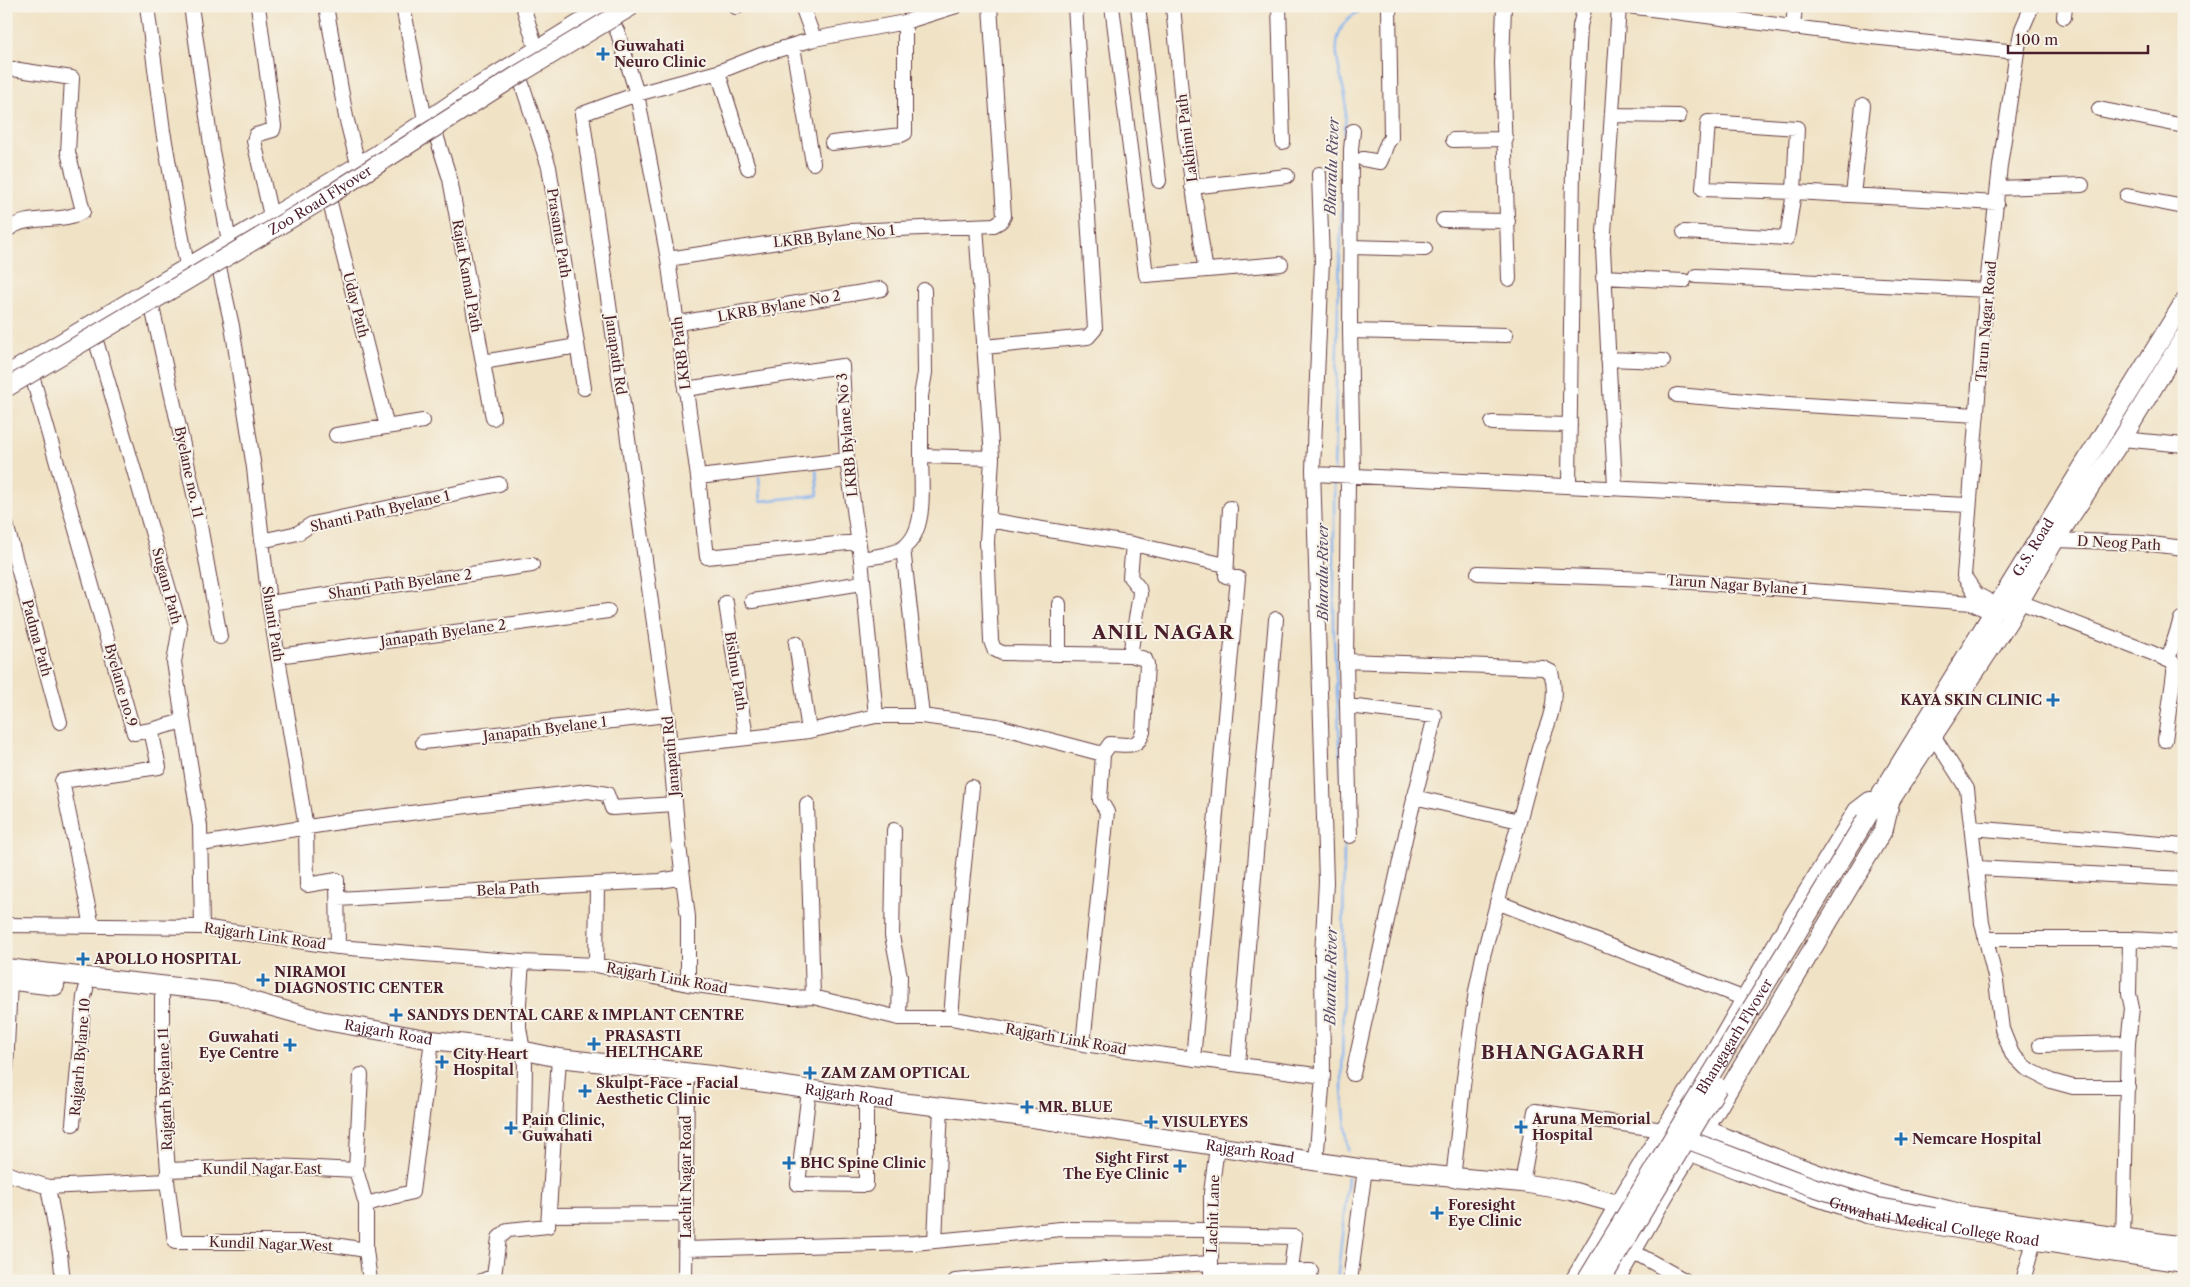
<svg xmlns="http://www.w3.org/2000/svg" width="2190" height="1287" viewBox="0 0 2190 1287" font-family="'Libre Caslon Text',serif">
	<rect width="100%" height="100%" fill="#f7f3e8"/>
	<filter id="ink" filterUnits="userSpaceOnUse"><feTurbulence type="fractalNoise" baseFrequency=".02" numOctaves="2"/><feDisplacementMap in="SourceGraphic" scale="10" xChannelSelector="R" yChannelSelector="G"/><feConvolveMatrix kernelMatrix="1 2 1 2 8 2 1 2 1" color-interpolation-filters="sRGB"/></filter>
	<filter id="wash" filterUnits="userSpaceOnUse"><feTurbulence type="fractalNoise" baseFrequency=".0096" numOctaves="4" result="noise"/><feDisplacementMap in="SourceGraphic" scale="20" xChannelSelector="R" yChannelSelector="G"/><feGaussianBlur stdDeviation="1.12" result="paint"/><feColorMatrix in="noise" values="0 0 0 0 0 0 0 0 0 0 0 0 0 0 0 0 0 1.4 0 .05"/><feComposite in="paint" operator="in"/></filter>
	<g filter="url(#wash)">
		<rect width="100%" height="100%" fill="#f0e2c5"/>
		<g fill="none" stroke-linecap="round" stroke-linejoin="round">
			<!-- stream -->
			<path stroke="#84b3ef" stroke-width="2.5" d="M1334 471 1338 306 1346 103C1343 77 1326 43 1347 20 1352 15 1360 11 1366 6
				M759 477 761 501 818 495 816 470
				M1334 479V639L1342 784
				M1344 837 1342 1089 1348 1150
				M1337 1281 1348 1178"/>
		</g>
	</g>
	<g filter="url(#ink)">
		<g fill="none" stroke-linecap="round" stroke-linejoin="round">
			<!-- minor casing -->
			<g stroke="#633c42" stroke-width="16">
				<path id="minor" d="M147 6 163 131 187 266
					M191 6 212 151 229 241
					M258 6 274 126 273 130 256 135 254 141 271 216
					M326 6 346 117 358 164
					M403 6 425 120
					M523 6 536 48
					M604 6 618 33 637 94 668 259 698 477 707 557 857 542
					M735 6 736 7
					M802 6 814 39
					M1112 6 1146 275 1281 264
					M1138 6 1159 181
					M1173 6 1185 135 1205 266 1204 269
					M1279 6 1283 142
					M1504 6 1502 63 1509 279
					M1628 6 1871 37 2017 52
					M2064 17 2065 6
					M1793 28 1795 6
					M793 47 813 163
					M6 68 72 78 68 152 83 211C61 225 28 212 6 231
					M718 72 748 168
					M521 81 549 167 584 388
					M2099 109 2184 126
					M1612 115 1679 116
					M436 135 450 179 493 418
					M1453 140 1506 139
					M832 143 901 135 905 133V22
					M1363 159 1380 162C1385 153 1384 145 1391 138L1389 6
					M326 187 387 427
					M1192 187 1287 176
					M1998 188 2082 185
					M1853 195 1863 105
					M2127 196 2184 207
					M1443 220 1508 221
					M976 226 992 458 987 542 991 641 994 649 1002 653 1130 655 1145 659 1147 664 1143 732C1138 750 1125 744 1110 744L1103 754
					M1684 232 1787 238 1794 192 1703 189 1708 122 1797 128 1794 192 1997 203
					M1351 247 1425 249
					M668 259 850 231 994 225 1001 221 1004 216 990 6
					M219 267 232 326 254 468 269 603 306 828 307 885 337 880 338 947
					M1696 276 1987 290
					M1603 277 1684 281
					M152 307 196 503 220 637
					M678 323 881 289
					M1350 331 1506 335
					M96 341 180 627 174 662 200 826 202 927
					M984 347 1088 337 1095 329 1075 6
					M2171 358 2184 359
					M1608 359 1663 361
					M483 362 577 346
					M6 373 374 154 461 95 604 6
					M33 379 134 733 151 730 159 767 62 781 92 926
					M685 389 842 366 847 460 861 559 876 716
					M1677 395 1770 403 1977 415
					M1492 423 1570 425
					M336 435 423 421
					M2122 439 2184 445
					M921 456V396L925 373 924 290
					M1313 474 1968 505
					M698 477 847 460
					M1569 485 1573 165 1580 26 1585 6
					M1615 487 1603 248 1619 6
					M988 520 1133 544 1226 565
					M6 524 60 722
					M2055 540 2143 543 2184 548
					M261 541 298 533 312 524 499 484
					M903 548 922 716
					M861 559C874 556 892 556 903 548 928 531 921 483 921 456L992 458
					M1478 573 1651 579 1972 603 1992 613
					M752 601 862 583
					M2020 602 2152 653 2174 663V673L2165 740
					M269 603 532 565
					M726 603 746 738
					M1059 604V654
					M2006 610 1976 594 1964 576 1986 295 2000 166 2017 52 2022 29 2032 6
					M796 643 809 731
					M1130 655 1140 594 1139 588 1130 577 1133 544
					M278 656 608 611
					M2168 660 2181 619
					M1346 661 1543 668 1551 672C1559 698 1549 723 1539 747L1483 956 1476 991 1463 1086 1453 1180
					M1348 706 1435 716 1410 816 1353 1074
					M151 730 183 721
					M1934 737 1967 789 1982 923 1996 981 2002 1029 2012 1054 2026 1068 2051 1081 2073 1087H2128
					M423 742 667 715
					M670 747 809 731 876 716H922L997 726 1103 754 1100 800 1107 812 1083 1044
					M1414 797 1519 821
					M807 804 813 997
					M1972 828 2184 846
					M894 830 892 936 900 976 899 1018
					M1350 836 1346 661 1348 479 1353 475 1350 331 1351 149 1353 131
					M201 844 346 821 588 791 607 794 612 808 675 804
					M1977 868 2184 879
					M597 884 660 881 683 877
					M338 899 597 884 596 965
					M1497 902 1745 999
					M6 925 202 927 338 947 522 962 596 965 688 984 792 998 813 997 899 1018H951L1083 1044 1323 1076
					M1985 939H2130L2184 942
					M522 962 519 1003V1027L525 1064 524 1127
					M688 984V917L679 846 667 715 582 114 637 94 718 72 761 55 814 39 905 22 956 6
					M162 997V1096L168 1170 167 1181 175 1242H315L366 1250
					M951 1018 960 904 972 787
					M2040 1045 2128 1043
					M1193 1059 1238 578 1226 576 1230 508
					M1238 1064 1276 619
					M6 1069 10 981
					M809 1090 798 1184 866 1185V1098
					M73 1124 84 997 86 989
					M1316 1162 1323 1076 1322 955 1326 882 1313 469 1322 261 1319 174
					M168 1170 276 1166 356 1170 366 1204
					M356 1170 361 1075
					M6 1173 48 1187 167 1181
					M1522 1183 1535 1111 1663 1130
					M48 1187 60 1253 63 1281
					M549 1215 686 1214
					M1211 1235 1295 1237 1291 1270
					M2123 1239 2128 1043 2132 1008 2129 994 2130 939
					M935 1241 941 1107
					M685 1249 914 1243 1061 1229 1211 1230
					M1632 1251 1686 1281
					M1211 1272 1311 1271 1309 1281
					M370 1281 366 1250V1204L412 1192 432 1040
					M482 1281 494 1276 499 1238 508 1230 548 1226 559 1058
					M685 1281 687 1072
					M955 1281 1072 1271 1211 1263
					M1211 1281V1193L1217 1147
					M1350 1281 1365 1169
					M2023 1281 2034 1241"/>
			</g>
			<!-- major casing -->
			<g stroke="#633c42" stroke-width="20">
				<g id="major">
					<path d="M1890 801 2008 622 2055 540 2122 439 2184 337"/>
					<path id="s1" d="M1866 819 2184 302"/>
					<path id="s2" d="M6 968 232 993 255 1002 320 1020 432 1040 521 1050 559 1058 711 1075 875 1099 1033 1118 1365 1169 1522 1183 1571 1191 1653 1214"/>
					<path d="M6 980 55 986"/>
					<path d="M1705 1129C1765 1154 1826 1180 1888 1196 1915 1203 1941 1207 1966 1215L2184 1246"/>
					<path id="s3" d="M1691 1152 1738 1170 1867 1214 1964 1230 2184 1263"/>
					<path d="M1574 1281 1650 1151 1712 1057 1791 919 1857 811 1870 801"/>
					<path d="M1615 1281 1677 1173 1705 1129 1884 829 1891 799"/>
				</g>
			</g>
			<!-- minor -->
			<use href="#minor" stroke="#fff" stroke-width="14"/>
			<!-- major -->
			<use href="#major" stroke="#fff" stroke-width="18"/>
			<!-- major-bridge casing -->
			<g stroke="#633c42" stroke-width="20" stroke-linecap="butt">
				<g id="major-bridge">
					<path id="s4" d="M6 388 317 203 519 74 632 6"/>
					<path d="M1686 1139 1813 1187 1873 1206 1934 1217"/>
					<path id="s5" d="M1586 1281 1866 819"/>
					<path d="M1601 1281 1718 1087"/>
				</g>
			</g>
			<!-- major-bridge -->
			<use href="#major-bridge" stroke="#fff" stroke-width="18"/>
		</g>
	</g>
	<!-- markers -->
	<g fill="#1f6fb2" stroke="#f7f3e8" stroke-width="2">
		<path d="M600.5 46.5h5v5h5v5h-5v5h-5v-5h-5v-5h5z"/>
		<path d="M2050.5 692.5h5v5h5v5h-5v5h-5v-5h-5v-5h5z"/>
		<path d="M80.5 951.5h5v5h5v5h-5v5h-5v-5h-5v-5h5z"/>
		<path d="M260.5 972.5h5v5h5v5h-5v5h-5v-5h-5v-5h5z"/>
		<path d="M393.5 1007.5h5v5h5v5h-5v5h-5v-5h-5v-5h5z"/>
		<path d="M591.5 1036.5h5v5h5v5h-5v5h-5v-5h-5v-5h5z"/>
		<path d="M287.5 1037.5h5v5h5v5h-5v5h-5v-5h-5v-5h5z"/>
		<path d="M439.5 1054.5h5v5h5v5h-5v5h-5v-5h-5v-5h5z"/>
		<path d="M807.5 1065.5h5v5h5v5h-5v5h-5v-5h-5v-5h5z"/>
		<path d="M582.5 1083.5h5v5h5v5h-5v5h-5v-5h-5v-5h5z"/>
		<path d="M1024.5 1099.5h5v5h5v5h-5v5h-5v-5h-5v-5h5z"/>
		<path d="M1148.5 1114.5h5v5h5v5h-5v5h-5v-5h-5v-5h5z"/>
		<path d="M1518.5 1119.5h5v5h5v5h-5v5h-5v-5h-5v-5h5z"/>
		<path d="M508.5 1120.5h5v5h5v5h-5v5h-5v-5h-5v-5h5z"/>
		<path d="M1898.5 1131.5h5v5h5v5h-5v5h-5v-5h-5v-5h5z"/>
		<path d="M786.5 1155.5h5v5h5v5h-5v5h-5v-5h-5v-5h5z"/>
		<path d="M1177.5 1158.5h5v5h5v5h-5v5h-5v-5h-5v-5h5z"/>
		<path d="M1434.5 1205.5h5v5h5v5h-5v5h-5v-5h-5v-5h5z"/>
	</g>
	<g text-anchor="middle" stroke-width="4" stroke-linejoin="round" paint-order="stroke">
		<!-- poi labels -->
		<g font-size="14" font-weight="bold" fill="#4a1f2b" stroke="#f7f3e8" text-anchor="start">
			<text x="614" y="51">Guwahati<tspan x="614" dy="16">Neuro Clinic</tspan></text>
			<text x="2042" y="705" text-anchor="end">KAYA SKIN CLINIC</text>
			<text x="94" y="964">APOLLO HOSPITAL</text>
			<text x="274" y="977">NIRAMOI<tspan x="274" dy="16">DIAGNOSTIC CENTER</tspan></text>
			<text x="407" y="1020">SANDYS DENTAL CARE &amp; IMPLANT CENTRE</text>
			<text x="605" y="1041">PRASASTI<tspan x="605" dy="16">HELTHCARE</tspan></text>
			<text x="279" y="1042" text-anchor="end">Guwahati<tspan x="279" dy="16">Eye Centre</tspan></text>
			<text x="453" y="1059">City Heart<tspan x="453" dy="16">Hospital</tspan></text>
			<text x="821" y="1078">ZAM ZAM OPTICAL</text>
			<text x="596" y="1088">Skulpt-Face - Facial<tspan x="596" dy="16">Aesthetic Clinic</tspan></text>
			<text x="1038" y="1112">MR. BLUE</text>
			<text x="1532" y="1124">Aruna Memorial<tspan x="1532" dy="16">Hospital</tspan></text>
			<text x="522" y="1125">Pain Clinic,<tspan x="522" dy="16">Guwahati</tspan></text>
			<text x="1162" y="1127">VISULEYES</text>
			<text x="1912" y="1144">Nemcare Hospital</text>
			<text x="1169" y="1163" text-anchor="end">Sight First<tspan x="1169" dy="16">The Eye Clinic</tspan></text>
			<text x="800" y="1168">BHC Spine Clinic</text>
			<text x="1448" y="1210">Foresight<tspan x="1448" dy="16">Eye Clinic</tspan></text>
		</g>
		<!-- street labels -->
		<g font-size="14" fill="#4a1f2b" stroke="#f7f3e8">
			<text transform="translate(1187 138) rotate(-97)" y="5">Lakhimi Path</text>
			<text dy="5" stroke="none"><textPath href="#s4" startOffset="366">Zoo Road Flyover</textPath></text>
			<text transform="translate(559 233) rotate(81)" y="5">Prasanta Path</text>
			<text transform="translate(834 236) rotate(-6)" y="5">LKRB Bylane No 1</text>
			<text transform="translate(467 276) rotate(80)" y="5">Rajat Kamal Path</text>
			<text transform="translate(356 305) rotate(76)" y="5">Uday Path</text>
			<text transform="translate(779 306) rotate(-10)" y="5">LKRB Bylane No 2</text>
			<text transform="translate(1986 321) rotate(-85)" y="5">Tarun Nagar Road</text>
			<text transform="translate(681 353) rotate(-97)" y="5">LKRB Path</text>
			<text transform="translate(616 355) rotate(82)" y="5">Janapath Rd</text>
			<text transform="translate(847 435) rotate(-95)" y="5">LKRB Bylane No 3</text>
			<text transform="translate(189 472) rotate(78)" y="5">Byelane no. 11</text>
			<text transform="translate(380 511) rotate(-13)" y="5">Shanti Path Byelane 1</text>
			<text transform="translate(2119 543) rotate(3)" y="5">D Neog Path</text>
			<text dy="5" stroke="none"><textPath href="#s1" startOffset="319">G.S. Road</textPath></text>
			<text transform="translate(400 584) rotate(-8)" y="5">Shanti Path Byelane 2</text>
			<text transform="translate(1737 585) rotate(4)" y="5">Tarun Nagar Bylane 1</text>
			<text transform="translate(167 586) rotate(75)" y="5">Sugam Path</text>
			<text transform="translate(273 624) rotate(81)" y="5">Shanti Path</text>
			<text transform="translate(443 633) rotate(-8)" y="5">Janapath Byelane 2</text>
			<text transform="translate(37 638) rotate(75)" y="5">Padma Path</text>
			<text transform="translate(736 671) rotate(81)" y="5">Bishnu Path</text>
			<text transform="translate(121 685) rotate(74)" y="5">Byelane no.9</text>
			<text transform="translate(545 729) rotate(-7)" y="5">Janapath Byelane 1</text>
			<text transform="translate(671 756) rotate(-95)" y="5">Janapath Rd</text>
			<text transform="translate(508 889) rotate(-3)" y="5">Bela Path</text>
			<text transform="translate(265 936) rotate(8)" y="5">Rajgarh Link Road</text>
			<text transform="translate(667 978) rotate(10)" y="5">Rajgarh Link Road</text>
			<text dy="5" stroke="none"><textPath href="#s2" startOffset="389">Rajgarh Road</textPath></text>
			<text dy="5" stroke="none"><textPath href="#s5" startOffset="286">Bhangagarh Flyover</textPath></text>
			<text transform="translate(1066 1039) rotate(10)" y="5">Rajgarh Link Road</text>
			<text transform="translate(80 1057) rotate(-85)" y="5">Rajgarh Bylane 10</text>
			<text transform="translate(165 1089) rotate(-92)" y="5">Rajgarh Byelane 11</text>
			<text dy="5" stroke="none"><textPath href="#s2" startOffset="854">Rajgarh Road</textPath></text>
			<text dy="5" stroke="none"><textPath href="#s2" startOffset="1259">Rajgarh Road</textPath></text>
			<text x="262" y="1174">Kundil Nagar East</text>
			<text transform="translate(686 1177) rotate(-90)" y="5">Lachit Nagar Road</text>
			<text transform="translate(1213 1214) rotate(-88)" y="5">Lachit Lane</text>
			<text dy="5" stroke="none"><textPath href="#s3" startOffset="254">Guwahati Medical College Road</textPath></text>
			<text transform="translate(271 1244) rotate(2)" y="5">Kundil Nagar West</text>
		</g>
		<!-- water labels -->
		<g font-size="15" font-style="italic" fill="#5b4b66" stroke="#f7f3e8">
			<text transform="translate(1332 166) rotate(-88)" y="5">Bharalu River</text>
			<text transform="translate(1323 572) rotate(-90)" y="5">Bharalu River</text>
			<text transform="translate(1331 976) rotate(-89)" y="5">Bharalu River</text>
		</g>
		<!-- district labels -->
		<g font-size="19" font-weight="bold" letter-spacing="1" fill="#4a1f2b" stroke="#f7f3e8">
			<text x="1163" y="639">ANIL NAGAR</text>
			<text x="1563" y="1059">BHANGAGARH</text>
		</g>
	</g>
	<!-- margin -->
	<rect width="2190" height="1287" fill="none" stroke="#f7f3e8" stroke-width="25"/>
	<!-- scale -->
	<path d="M2008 45v8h140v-8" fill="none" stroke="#4a1f2b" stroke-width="2.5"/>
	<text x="2015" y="45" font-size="15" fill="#4a1f2b" stroke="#f7f3e8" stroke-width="4" paint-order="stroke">100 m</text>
</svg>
